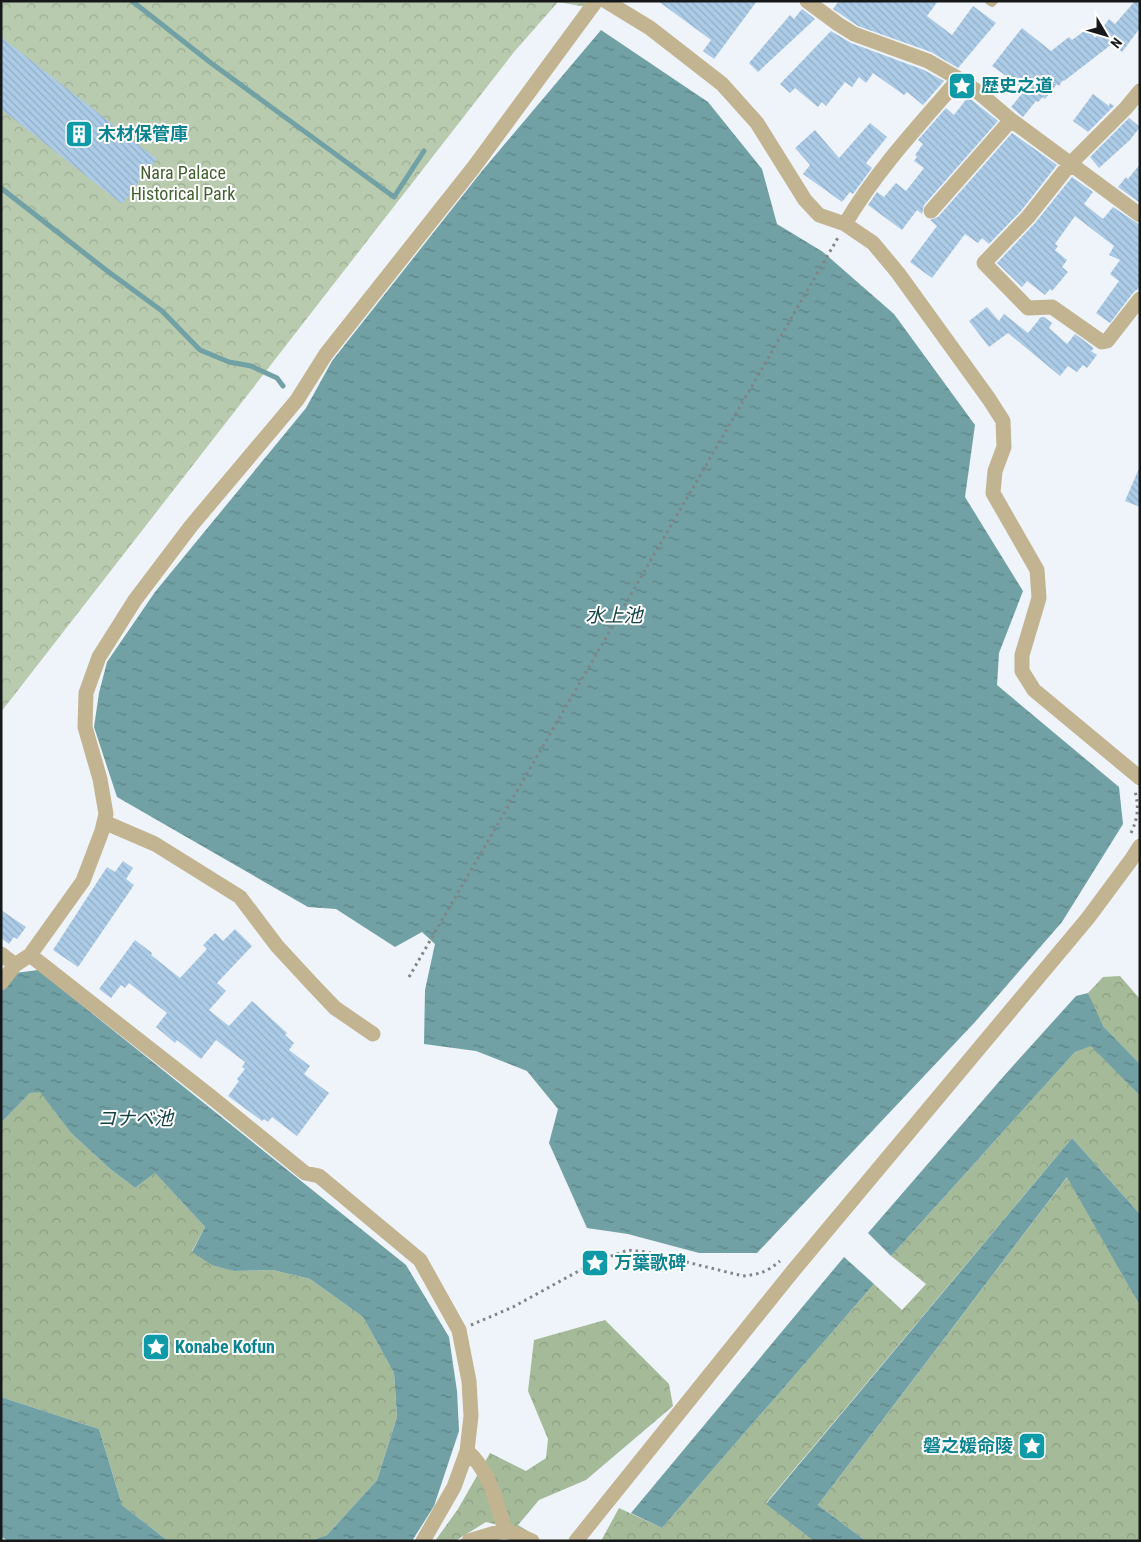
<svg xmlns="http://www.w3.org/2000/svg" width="1141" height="1542" viewBox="0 0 1141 1542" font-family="'Roboto Condensed','Noto Sans JP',sans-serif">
	<defs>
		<pattern id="forest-crowns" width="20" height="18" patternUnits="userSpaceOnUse" patternTransform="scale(1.25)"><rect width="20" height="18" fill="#a5ba99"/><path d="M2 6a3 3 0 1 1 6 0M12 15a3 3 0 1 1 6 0" fill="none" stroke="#8d9f83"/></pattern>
		<pattern id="park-crowns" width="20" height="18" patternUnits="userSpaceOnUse" patternTransform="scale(1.25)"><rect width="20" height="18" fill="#b8cbae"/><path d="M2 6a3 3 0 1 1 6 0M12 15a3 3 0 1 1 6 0" fill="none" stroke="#9dae95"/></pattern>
		<pattern id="water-ripples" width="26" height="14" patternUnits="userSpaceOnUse" patternTransform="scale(1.25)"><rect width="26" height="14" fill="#71a1a5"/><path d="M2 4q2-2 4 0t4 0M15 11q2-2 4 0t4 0" fill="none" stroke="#5c8286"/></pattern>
		<pattern id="building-back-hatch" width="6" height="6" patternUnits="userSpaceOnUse" patternTransform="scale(1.25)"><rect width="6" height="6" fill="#accbe7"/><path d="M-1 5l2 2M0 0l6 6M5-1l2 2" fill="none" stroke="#93aec6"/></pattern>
	</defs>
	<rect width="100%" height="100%" fill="#eef4f9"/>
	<!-- forest -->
	<path fill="url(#forest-crowns)" d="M1120 976 1140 999V1064L1099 1022 1088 993 1103 977Z
		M1091 1045 1140 1096V1214L1072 1138 766 1503 814 1541H601L619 1508 662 1528 874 1284 902 1310 926 1284 891 1256 1075 1052Z
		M40 1091 71 1133 109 1168 135 1188 155 1173 205 1227 192 1251 234 1271 273 1270 310 1279 363 1317 394 1373 397 1417 377 1480 327 1535 310 1541H168L122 1505 99 1429 1 1397V1123L30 1093Z
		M1068 1176 1140 1306V1541H866L818 1505Z
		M605 1320 669 1384 673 1406 586 1480 539 1500 518 1525 531 1533 486 1522 455 1541H435L458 1509 490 1453 526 1471 546 1458 548 1439 528 1391 534 1340Z"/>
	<!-- park -->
	<path fill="url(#park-crowns)" d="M1 1H589L585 7 558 2 514 52 1 712Z"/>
	<!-- water -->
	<path fill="url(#water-ripples)" d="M601 30 708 102 762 169 777 224 823 252 894 314 975 425 965 497 1023 591 999 653 997 685 1119 787 1123 824 1062 922 975 1022 757 1253H699L628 1234 587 1228 549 1143 558 1109 527 1071 476 1051 424 1044 425 990 435 944 422 932 395 947 336 909 308 907 117 797 94 727 99 693 107 662 155 592 306 408 332 361 482 171Z
		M38 970 406 1265 449 1337 457 1391 459 1431 434 1506 412 1541H310L327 1535 377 1480 397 1417 394 1373 363 1317 310 1279 273 1270 234 1271 212 1265 192 1252 205 1227 155 1173 135 1188 109 1168 71 1133 40 1092 30 1093 1 1123V991L15 973Z
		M1088 993 1103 1026 1140 1064V1096L1091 1046 1075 1052 891 1256 868 1233 1003 1077 1076 996Z
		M1072 1138 1140 1214V1306L1067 1177 818 1505 866 1541H814L766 1504Z
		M844 1257 874 1284 662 1528 631 1513Z
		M1 1397 99 1429 122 1505 168 1541H9L1 1537Z"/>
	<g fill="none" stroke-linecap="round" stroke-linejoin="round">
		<!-- stream -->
		<path stroke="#71a1a5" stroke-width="5" d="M132 1 211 63 394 197 424 151
			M1 188 106 270 162 311 200 350 229 362 251 366 277 378 283 386"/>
	</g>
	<!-- building -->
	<path fill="url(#building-back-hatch)" d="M658 1H757L714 59 703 51 711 40Z
		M839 1H938L927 16 952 35 973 6 996 23 958 68 931 52 858 26 833 9Z
		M1135 1H1140V28L1122 52 1112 44 1064 81 1063 80 1059 86 1057 84 1045 99 1043 97 1038 102 1036 101 1023 117 1011 107 1024 91 1016 83 992 66 1022 28 1051 51 1069 37 1072 40 1087 29 1095 38 1109 19 1115 24Z
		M802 9 815 19 758 72 749 63 790 15 794 19Z
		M831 31 851 43 924 70 944 81 923 105 907 92 904 95 873 73 866 83 859 77 852 87 845 82 826 106 822 102 818 107 795 88 790 93 780 84Z
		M1 37 157 159 122 204 1 109Z
		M1093 94 1109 106 1110 103 1114 106 1088 132 1073 121Z
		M968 97 998 121 924 205 922 214 917 210 902 230 868 205 877 192 884 197 896 183 906 191 924 168 914 161 917 157 915 155 923 144 918 140 946 108 954 115Z
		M1129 118 1140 127 1130 140 1099 168 1090 157Z
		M870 123 887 137 866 163 872 168 853 194 850 192 842 202 803 174 810 165 795 148 815 130 839 158Z
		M1012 133 1057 165 1021 211 989 244 982 238 978 243 965 234 932 278 910 262 937 226 930 220 938 217Z
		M1140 164V203L1118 187 1126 177 1128 179Z
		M1072 177 1093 192 1084 204 1103 219 1113 207 1140 225V287L1133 293 1110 323 1096 313 1119 281 1110 274 1120 260 1109 255 1114 246 1075 216 1055 244 1058 246 1055 250 1067 260 1062 267 1068 272 1052 291 1050 289 1045 295 1027 281 1022 287 997 263 1035 223Z
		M987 307 999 321 1004 314 1028 333 1041 317H1044L1052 323 1049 328 1067 344 1075 334 1094 348 1091 351 1097 355 1087 368 1083 365 1077 372 1068 366 1060 376 1008 333 989 347 969 321Z
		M1140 466V507L1125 501Z
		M123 861 133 868 126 879 134 885 78 967 53 950 107 867 115 872Z
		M1 910 26 927 17 939 14 937 9 944 1 938Z
		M235 929 252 946 217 983 226 991 209 1010 229 1026 252 1001 287 1033 285 1035 294 1043 289 1050 310 1066 304 1074 329 1093 297 1136 272 1117 268 1122 264 1119 262 1121 228 1096 239 1081 237 1079 245 1069 242 1067 245 1062 216 1040 201 1059 177 1040 175 1043 156 1027 167 1013 129 983 125 988 121 985 111 998 99 989 135 940 152 953 151 955 180 978 207 949 203 945 215 933 223 941Z"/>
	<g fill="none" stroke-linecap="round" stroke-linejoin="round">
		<!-- path -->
		<path stroke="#808487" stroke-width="3" stroke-dasharray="2.5 4" stroke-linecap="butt" d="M1131 833C1138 818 1139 807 1135 791
			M409 977 839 236
			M471 1325 513 1307 595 1262 628 1250 646 1252 743 1276C760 1274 767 1272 780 1261"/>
		<!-- lane -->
		<path stroke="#c3b491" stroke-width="8" d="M989 1 992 3 994 1"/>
		<!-- street -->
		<path stroke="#c3b491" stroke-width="15" d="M606 1 650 28 722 84 757 123 805 200 819 215 845 224 873 243 898 273 989 399 1003 421 1004 447 995 471 993 493 1037 570 1039 598 1022 655V671L1034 690 1140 778
			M807 1 838 24 854 34 928 61 959 79 978 92 1011 120 1140 215
			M1140 91 1126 108 1070 164 1028 217 984 263 1028 308 1052 307 1102 342 1107 341 1140 299
			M931 211 1011 120
			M845 224C876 171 919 125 959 79
			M104 822 155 844 240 897 277 946 314 986 335 1008 373 1034
			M1 954 15 965
			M30 955 210 1096 305 1173 319 1176 420 1260 459 1330 469 1381 471 1416 467 1451 454 1487 423 1541
			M1 983 15 965 30 955 83 881 102 831 106 814 100 779 85 727 86 693 99 657 135 600 191 526 297 400 326 354 474 167 596 1
			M467 1451C490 1471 496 1502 505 1530
			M469 1541 505 1530 532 1541
			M576 1541 793 1271 1088 918 1131 860 1140 846"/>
	</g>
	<!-- icons -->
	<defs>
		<g id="sight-square" transform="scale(1.4375)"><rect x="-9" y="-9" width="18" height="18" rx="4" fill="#0f9aa8" stroke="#fff"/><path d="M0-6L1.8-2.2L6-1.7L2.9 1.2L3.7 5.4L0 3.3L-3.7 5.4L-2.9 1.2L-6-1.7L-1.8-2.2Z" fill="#fff"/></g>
		<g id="building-square" transform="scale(1.4375)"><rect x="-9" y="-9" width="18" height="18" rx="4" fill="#0f9aa8" stroke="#fff"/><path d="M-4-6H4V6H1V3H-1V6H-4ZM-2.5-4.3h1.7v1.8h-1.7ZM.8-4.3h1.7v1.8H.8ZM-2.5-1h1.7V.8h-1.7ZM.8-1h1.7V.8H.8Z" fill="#fff"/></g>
	</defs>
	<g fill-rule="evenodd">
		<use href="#sight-square" x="962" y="86"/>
		<use href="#building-square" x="79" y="134"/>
		<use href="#sight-square" x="595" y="1263"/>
		<use href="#sight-square" x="156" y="1347"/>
		<use href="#sight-square" x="1032" y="1446"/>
	</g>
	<g text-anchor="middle" stroke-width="4" stroke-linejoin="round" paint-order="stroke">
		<!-- culture labels -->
		<g font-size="18" font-weight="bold" fill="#0d838f" stroke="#fff" text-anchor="start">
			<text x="981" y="92">歴史之道</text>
			<text x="98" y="140">木材保管庫</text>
			<text x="614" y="1269">万葉歌碑</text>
			<text x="175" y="1353">Konabe Kofun</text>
			<text x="1013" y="1452" text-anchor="end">磐之媛命陵</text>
		</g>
		<!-- park labels -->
		<g font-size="18" fill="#436130" stroke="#fff">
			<text x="183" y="179">Nara Palace<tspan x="183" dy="21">Historical Park</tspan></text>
		</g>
		<!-- water labels -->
		<g font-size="19" font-style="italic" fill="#154346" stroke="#fff">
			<text x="614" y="622">水上池</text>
			<text x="135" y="1125">コナベ池</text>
		</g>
	</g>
	<!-- border -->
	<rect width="1141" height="1542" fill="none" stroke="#16181a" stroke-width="5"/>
	<!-- north arrow -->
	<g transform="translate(1106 35) rotate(128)" stroke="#ffffff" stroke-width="4" paint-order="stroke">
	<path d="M0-4L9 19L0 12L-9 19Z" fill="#16181a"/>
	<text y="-8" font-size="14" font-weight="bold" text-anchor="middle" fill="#16181a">N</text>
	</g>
</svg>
